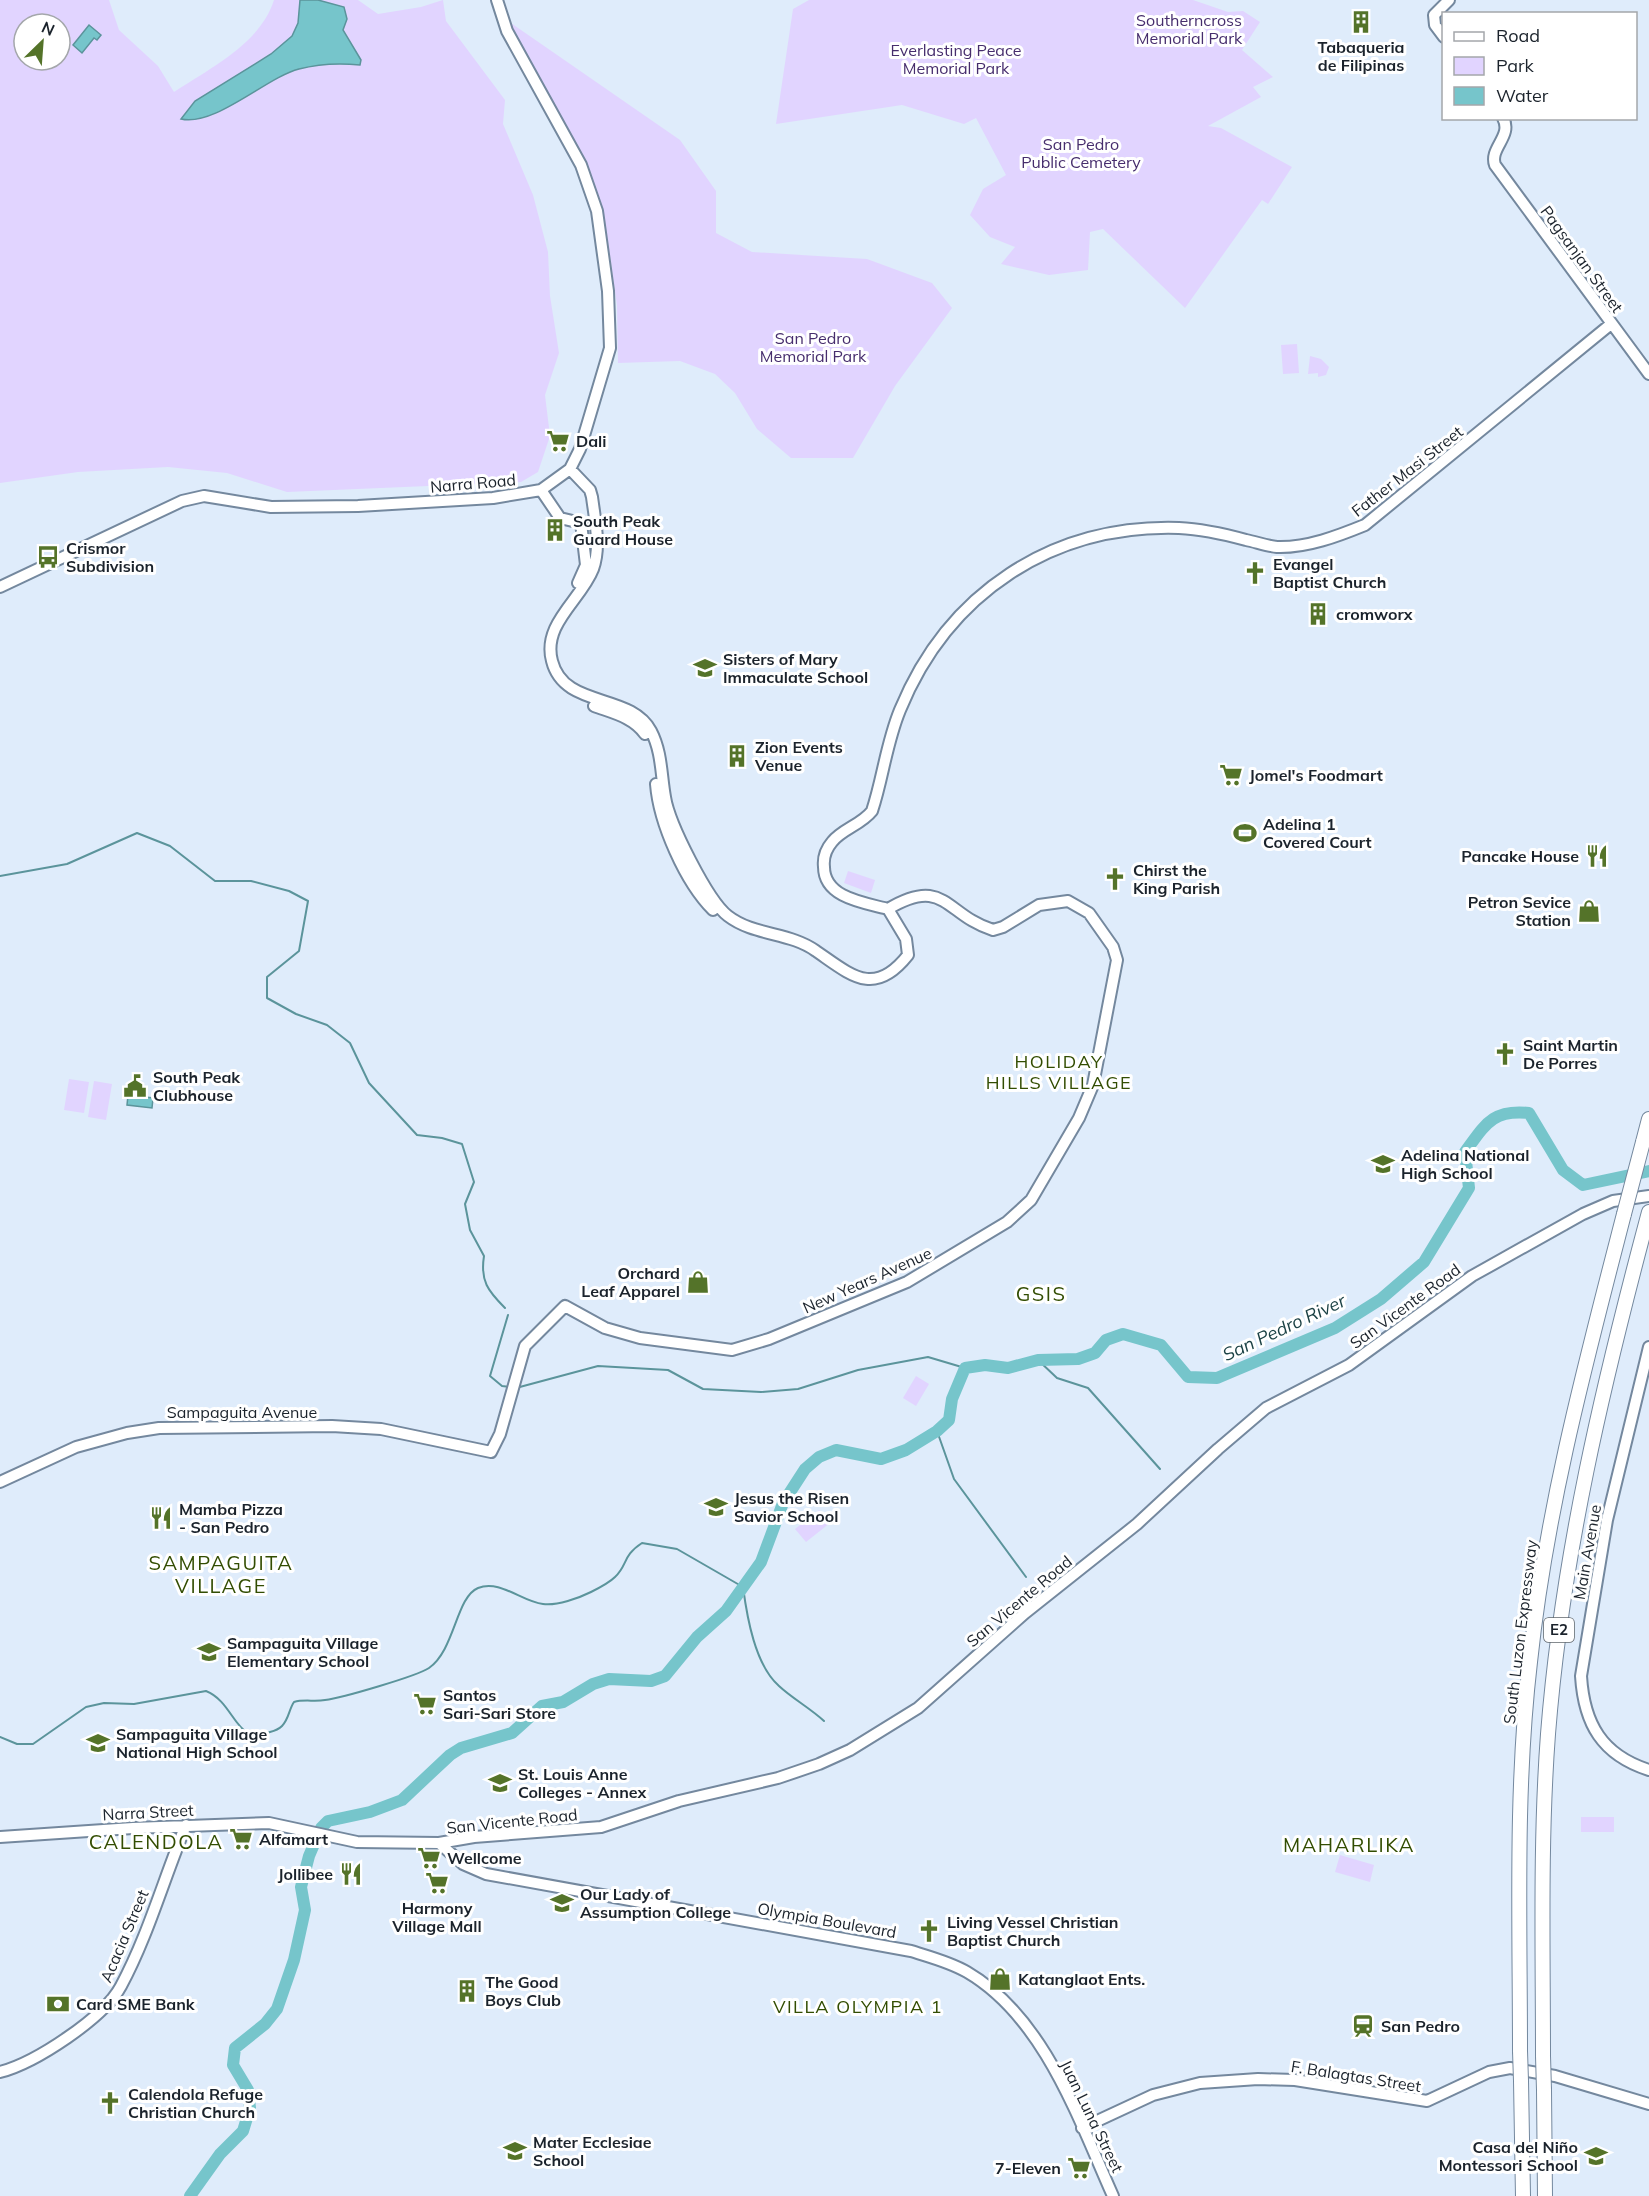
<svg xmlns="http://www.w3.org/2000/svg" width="1649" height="2196" viewBox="0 0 1649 2196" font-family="Mulish,sans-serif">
	<rect width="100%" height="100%" fill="#dfecfb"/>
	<!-- green -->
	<path fill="#e1d4ff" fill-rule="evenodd" d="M0 0H109L119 30 158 66 174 92C210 68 260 44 274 0H358L378 14 421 7 443 0 446 21 505 100 503 124 533 195 548 252 550 296 559 353 545 395 550 436 538 472 521 482 287 492 227 473 168 467 78 472 0 483ZM24 24H60V60H24Z
		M809 0H1193L1228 12 1243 11 1260 22 1242 50 1273 77 1253 87 1261 97 1208 126 1221 128 1292 167 1268 204 1262 200 1185 308 1103 229 1090 232 1088 270 1049 275 1001 264 1015 247 990 237 970 215 983 189 1006 175 976 118 964 124 902 105 776 124 793 9Z
		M505 19 680 140 716 191V233L752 252 867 259 932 283 952 308 895 386 853 458H791L757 429 735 393 715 374 680 361 618 363 617 305 603 209 589 173Z
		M1297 344 1299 373 1283 374 1281 345Z
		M1310 356 1321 359 1329 367 1326 375 1318 377V373L1308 374Z
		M848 871 875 880 871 893 844 883Z
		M69 1079 89 1082 84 1113 64 1110Z
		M94 1081 112 1084 106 1120 88 1117Z
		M916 1376 929 1384 916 1406 903 1398Z
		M819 1510 830 1523 806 1542 795 1529Z
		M1581 1817H1614V1832H1581Z
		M1340 1855 1374 1865 1370 1882 1335 1872Z"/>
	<!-- water -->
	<path fill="#76c5cb" stroke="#5b949b" stroke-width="1.5" d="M300 0H318L344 7 347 19 343 30 361 60 360 65C341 63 318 64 299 69 267 77 215 127 181 119L195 101 271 54 292 36 298 23Z
		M89 25 101 35 97 40 94 38 82 53 73 45Z
		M128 1095 153 1098 152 1108 127 1105Z"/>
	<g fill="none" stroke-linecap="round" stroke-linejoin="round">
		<!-- stream -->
		<path stroke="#5b949b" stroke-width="2" d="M0 876 67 864 137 833 170 846 215 881H251L289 891 308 901 299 951 267 977V998L296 1014 327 1025 350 1043 369 1083 417 1135 442 1138 462 1144 474 1182 465 1204 470 1230 484 1256C480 1281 488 1291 505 1308
			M508 1315 490 1376 502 1386 510 1387
			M1038 1360 1057 1378 1088 1388 1160 1469
			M516 1388 598 1366 668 1370 703 1389 761 1392 798 1389 858 1370 928 1357 965 1368
			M937 1431 954 1479 1026 1577
			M0 1737 17 1744H33L86 1707 104 1703 134 1704 206 1691C236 1703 235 1747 270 1732 274 1731 279 1729 282 1726 289 1719 289 1709 294 1702 304 1699 315 1702 325 1700 342 1698 417 1676 429 1668 455 1650 456 1597 478 1588 500 1579 522 1602 543 1604 557 1606 579 1598 591 1592 599 1588 609 1583 615 1577 628 1565 622 1556 642 1543L677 1549 743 1587C747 1617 755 1665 779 1686 793 1699 810 1708 824 1721"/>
		<!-- river -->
		<path stroke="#76c5cb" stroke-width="12" d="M190 2196 220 2154 243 2131 250 2108 248 2090 233 2065 235 2048 265 2024 277 2009 294 1960 305 1910 301 1887 309 1856 321 1828 328 1821 370 1812 402 1800 450 1755 461 1748 512 1733 542 1706 563 1702 593 1684 609 1679 651 1681 665 1676 697 1637 726 1611 761 1562 783 1503 805 1469 819 1457 836 1450 881 1459 906 1450 937 1431 949 1420 952 1399 965 1368 985 1365 1008 1368 1038 1360 1078 1359 1095 1353 1106 1340 1123 1334 1161 1345 1188 1377 1217 1378 1335 1328 1381 1299 1424 1262 1469 1188 1465 1152C1485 1125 1492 1109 1529 1113L1563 1170 1583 1185 1649 1171"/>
		<!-- secondary casing -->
		<g stroke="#74889e" stroke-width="14">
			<path id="secondary" d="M1444 37 1435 25 1434 15 1449 0
				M1503 118C1513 136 1489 148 1495 165L1649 374
				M570 469 590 490 592 497C595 520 601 547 593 569 581 600 542 624 552 661 564 709 630 692 651 731 662 752 661 775 665 797 669 823 708 901 728 916 754 936 790 932 816 951 851 975 874 998 908 955L906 939 888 909C865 903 824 898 824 867 823 858 826 849 832 842 842 829 861 825 872 811 883 778 886 744 900 710 948 593 1052 524 1179 528 1202 529 1224 534 1246 540 1256 542 1267 546 1277 547 1307 548 1338 536 1365 525L1611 324
				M541 490 560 518 581 523
				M578 583 586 565 581 523
				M0 587 182 501 204 496 271 507 358 506 493 498 541 490 570 469 580 449 610 348 608 291 597 211 581 165 507 31 497 0
				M594 706C613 713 633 717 645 734
				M656 784C659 823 685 882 713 910
				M1649 1347 1607 1520 1581 1676C1584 1724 1602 1755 1649 1770
				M0 1482 76 1447 127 1433 159 1428 332 1426 381 1429 491 1452 500 1434 525 1346 565 1306 605 1328 640 1338 732 1350 769 1339 907 1282 1007 1222 1031 1200 1079 1118 1093 1085 1117 960 1113 947 1089 913 1068 901 1039 905 1003 927 993 930C945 915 945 875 888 909
				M0 1837 133 1828 269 1823 357 1842 439 1843 474 1837 601 1827 679 1801 778 1778 819 1764 850 1750 918 1708 1025 1613 1137 1524 1218 1449 1266 1408 1349 1365 1472 1276 1583 1214 1613 1201 1649 1196
				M439 1843 463 1864 486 1874 911 1951C930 1957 950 1962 967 1972 1044 2017 1078 2118 1113 2196
				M0 2072C35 2063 104 2018 121 1986 148 1936 164 1878 186 1825
				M1082 2128 1153 2095 1200 2083 1258 2079 1295 2080 1427 2101 1489 2072 1510 2068 1555 2076 1649 2104"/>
		</g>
		<!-- highway casing -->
		<g stroke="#74889e" stroke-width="16">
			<path id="highway" d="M1643 1142 1649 1119
				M1520 2051C1520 1922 1515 1790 1530 1662 1546 1510 1586 1361 1624 1214
				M1543 2056C1543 1949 1540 1841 1548 1734 1562 1556 1603 1384 1649 1212
				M1521 2081 1523 2196
				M1544 2090 1545 2196"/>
		</g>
		<!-- secondary -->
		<use href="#secondary" stroke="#fff" stroke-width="10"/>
		<!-- highway -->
		<use href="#highway" stroke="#fff" stroke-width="14"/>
		<!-- highway-bridge casing -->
		<g stroke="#74889e" stroke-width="16" stroke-linecap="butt">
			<path id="highway-bridge" d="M1624 1214 1643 1142
				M1520 2051 1521 2081
				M1543 2056 1544 2090"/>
		</g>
		<!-- highway-bridge -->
		<use href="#highway-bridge" stroke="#fff" stroke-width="14"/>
	</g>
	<!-- icons -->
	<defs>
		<g id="building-bare" transform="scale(1.8)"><path d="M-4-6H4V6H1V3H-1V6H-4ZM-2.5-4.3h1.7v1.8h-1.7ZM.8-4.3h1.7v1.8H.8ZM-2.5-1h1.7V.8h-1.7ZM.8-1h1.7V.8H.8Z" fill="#547329" stroke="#fff" stroke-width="2.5" paint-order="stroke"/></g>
		<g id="supermarket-bare" transform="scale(1.8)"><path d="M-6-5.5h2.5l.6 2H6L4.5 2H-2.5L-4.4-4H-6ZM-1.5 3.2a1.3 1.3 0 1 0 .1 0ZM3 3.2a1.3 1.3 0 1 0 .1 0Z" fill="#547329" stroke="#fff" stroke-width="2.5" paint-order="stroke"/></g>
		<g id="bus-bare" transform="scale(1.8)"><path d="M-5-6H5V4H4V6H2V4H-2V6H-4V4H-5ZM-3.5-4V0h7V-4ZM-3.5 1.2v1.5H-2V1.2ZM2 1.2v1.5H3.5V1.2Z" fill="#547329" stroke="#fff" stroke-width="2.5" paint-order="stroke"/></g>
		<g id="church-bare" transform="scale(1.8)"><path d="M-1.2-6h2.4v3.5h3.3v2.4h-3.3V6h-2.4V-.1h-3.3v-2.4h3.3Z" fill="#547329" stroke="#fff" stroke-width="2.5" paint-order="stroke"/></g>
		<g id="school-bare" transform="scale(1.8)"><path d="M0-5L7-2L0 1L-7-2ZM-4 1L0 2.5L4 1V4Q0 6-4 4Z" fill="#547329" stroke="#fff" stroke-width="2.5" paint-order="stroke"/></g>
		<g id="stadium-bare" transform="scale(1.8)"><path d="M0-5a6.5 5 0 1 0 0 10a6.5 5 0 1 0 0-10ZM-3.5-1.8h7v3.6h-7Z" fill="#547329" stroke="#fff" stroke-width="2.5" paint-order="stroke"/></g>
		<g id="restaurant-bare" transform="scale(1.8)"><path d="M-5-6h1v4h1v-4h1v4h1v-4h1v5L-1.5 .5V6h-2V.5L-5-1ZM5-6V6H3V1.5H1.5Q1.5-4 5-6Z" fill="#547329" stroke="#fff" stroke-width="2.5" paint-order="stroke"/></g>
		<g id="shop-bare" transform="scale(1.8)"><path d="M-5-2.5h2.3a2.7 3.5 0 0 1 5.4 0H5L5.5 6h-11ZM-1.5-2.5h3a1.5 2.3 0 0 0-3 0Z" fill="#547329" stroke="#fff" stroke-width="2.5" paint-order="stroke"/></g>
		<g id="civic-bare" transform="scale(1.8)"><path d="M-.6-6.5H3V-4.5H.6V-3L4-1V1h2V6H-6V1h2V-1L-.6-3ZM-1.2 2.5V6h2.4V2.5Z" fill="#547329" stroke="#fff" stroke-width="2.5" paint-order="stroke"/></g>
		<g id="university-bare" transform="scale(1.8)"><path d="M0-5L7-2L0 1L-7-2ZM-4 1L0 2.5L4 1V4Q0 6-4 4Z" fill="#547329" stroke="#fff" stroke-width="2.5" paint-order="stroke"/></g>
		<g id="bank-bare" transform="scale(1.8)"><path d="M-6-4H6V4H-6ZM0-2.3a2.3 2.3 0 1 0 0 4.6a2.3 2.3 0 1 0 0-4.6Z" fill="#547329" stroke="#fff" stroke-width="2.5" paint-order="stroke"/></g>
		<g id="station-bare" transform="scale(1.8)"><path d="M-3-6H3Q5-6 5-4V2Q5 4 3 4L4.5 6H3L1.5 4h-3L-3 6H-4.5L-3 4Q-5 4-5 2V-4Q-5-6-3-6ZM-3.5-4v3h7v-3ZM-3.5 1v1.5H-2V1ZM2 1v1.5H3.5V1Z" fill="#547329" stroke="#fff" stroke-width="2.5" paint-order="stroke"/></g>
	</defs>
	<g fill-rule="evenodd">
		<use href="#building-bare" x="1361" y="22"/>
		<use href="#supermarket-bare" x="558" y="441"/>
		<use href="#building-bare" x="555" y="530"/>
		<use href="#bus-bare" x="48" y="557"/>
		<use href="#church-bare" x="1255" y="573"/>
		<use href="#building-bare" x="1318" y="614"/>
		<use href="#school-bare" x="705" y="668"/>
		<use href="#building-bare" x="737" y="756"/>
		<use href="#supermarket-bare" x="1231" y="775"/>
		<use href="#stadium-bare" x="1245" y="833"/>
		<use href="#restaurant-bare" x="1597" y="856"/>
		<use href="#church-bare" x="1115" y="879"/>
		<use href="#shop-bare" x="1589" y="911"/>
		<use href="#church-bare" x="1505" y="1054"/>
		<use href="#civic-bare" x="135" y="1086"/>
		<use href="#school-bare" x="1383" y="1164"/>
		<use href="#shop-bare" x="698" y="1282"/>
		<use href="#school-bare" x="716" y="1507"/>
		<use href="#restaurant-bare" x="161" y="1518"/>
		<use href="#school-bare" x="209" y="1652"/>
		<use href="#supermarket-bare" x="425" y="1704"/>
		<use href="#school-bare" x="98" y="1743"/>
		<use href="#university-bare" x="500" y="1783"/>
		<use href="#supermarket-bare" x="241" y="1839"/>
		<use href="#supermarket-bare" x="429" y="1858"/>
		<use href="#restaurant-bare" x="351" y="1874"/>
		<use href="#supermarket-bare" x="437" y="1883"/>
		<use href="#university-bare" x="562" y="1903"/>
		<use href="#church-bare" x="929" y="1931"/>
		<use href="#shop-bare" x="1000" y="1979"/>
		<use href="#building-bare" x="467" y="1991"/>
		<use href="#bank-bare" x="58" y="2004"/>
		<use href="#station-bare" x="1363" y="2026"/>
		<use href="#church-bare" x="110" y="2103"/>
		<use href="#school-bare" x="515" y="2151"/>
		<use href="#school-bare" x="1596" y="2156"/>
		<use href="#supermarket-bare" x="1079" y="2168"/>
	</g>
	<g text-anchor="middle" stroke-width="6" stroke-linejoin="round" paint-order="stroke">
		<!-- shield labels -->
		<rect fill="#fff" stroke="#5f656b" stroke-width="1.5" x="1544" y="1618" width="30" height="24" rx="4.5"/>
		<g font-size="15" font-weight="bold" fill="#1b232c">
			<text x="1559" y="1635">E2</text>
		</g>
		<!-- park labels -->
		<g font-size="16" fill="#462d6d" stroke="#fff">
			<text x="1189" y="26">Southerncross<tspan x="1189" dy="18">Memorial Park</tspan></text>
			<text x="956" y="56">Everlasting Peace<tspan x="956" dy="18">Memorial Park</tspan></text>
			<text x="1081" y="150">San Pedro<tspan x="1081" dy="18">Public Cemetery</tspan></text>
			<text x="813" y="344">San Pedro<tspan x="813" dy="18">Memorial Park</tspan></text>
		</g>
		<!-- poi labels -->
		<g font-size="16" font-weight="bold" fill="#1b232c" stroke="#fff" text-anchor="start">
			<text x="1361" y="53" text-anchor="middle">Tabaqueria<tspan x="1361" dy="18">de Filipinas</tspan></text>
			<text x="576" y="447">Dali</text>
			<text x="573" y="527">South Peak<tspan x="573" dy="18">Guard House</tspan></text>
			<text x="66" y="554">Crismor<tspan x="66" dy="18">Subdivision</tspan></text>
			<text x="1273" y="570">Evangel<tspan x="1273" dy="18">Baptist Church</tspan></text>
			<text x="1336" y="620">cromworx</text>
			<text x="723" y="665">Sisters of Mary<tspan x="723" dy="18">Immaculate School</tspan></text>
			<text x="755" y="753">Zion Events<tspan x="755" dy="18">Venue</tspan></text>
			<text x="1249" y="781">Jomel's Foodmart</text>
			<text x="1263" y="830">Adelina 1<tspan x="1263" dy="18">Covered Court</tspan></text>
			<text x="1579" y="862" text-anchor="end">Pancake House</text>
			<text x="1133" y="876">Chirst the<tspan x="1133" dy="18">King Parish</tspan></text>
			<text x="1571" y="908" text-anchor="end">Petron Sevice<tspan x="1571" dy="18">Station</tspan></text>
			<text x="1523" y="1051">Saint Martin<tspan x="1523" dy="18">De Porres</tspan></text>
			<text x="153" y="1083">South Peak<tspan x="153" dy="18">Clubhouse</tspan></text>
			<text x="1401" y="1161">Adelina National<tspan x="1401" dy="18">High School</tspan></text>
			<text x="680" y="1279" text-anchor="end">Orchard<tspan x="680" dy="18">Leaf Apparel</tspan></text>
			<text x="734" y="1504">Jesus the Risen<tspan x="734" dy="18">Savior School</tspan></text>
			<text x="179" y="1515">Mamba Pizza<tspan x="179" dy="18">- San Pedro</tspan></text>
			<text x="227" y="1649">Sampaguita Village<tspan x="227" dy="18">Elementary School</tspan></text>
			<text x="443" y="1701">Santos<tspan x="443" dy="18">Sari-Sari Store</tspan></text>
			<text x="116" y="1740">Sampaguita Village<tspan x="116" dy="18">National High School</tspan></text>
			<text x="518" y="1780">St. Louis Anne<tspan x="518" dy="18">Colleges - Annex</tspan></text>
			<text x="259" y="1845">Alfamart</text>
			<text x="447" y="1864">Wellcome</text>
			<text x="333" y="1880" text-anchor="end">Jollibee</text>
			<text x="580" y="1900">Our Lady of<tspan x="580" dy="18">Assumption College</tspan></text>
			<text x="437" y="1914" text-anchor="middle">Harmony<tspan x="437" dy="18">Village Mall</tspan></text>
			<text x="947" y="1928">Living Vessel Christian<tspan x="947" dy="18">Baptist Church</tspan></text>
			<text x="1018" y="1985">Katanglaot Ents.</text>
			<text x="485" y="1988">The Good<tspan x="485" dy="18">Boys Club</tspan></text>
			<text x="76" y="2010">Card SME Bank</text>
			<text x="1381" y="2032">San Pedro</text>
			<text x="128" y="2100">Calendola Refuge<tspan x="128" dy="18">Christian Church</tspan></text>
			<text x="533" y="2148">Mater Ecclesiae<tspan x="533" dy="18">School</tspan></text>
			<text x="1578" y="2153" text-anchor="end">Casa del Niño<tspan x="1578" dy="18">Montessori School</tspan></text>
			<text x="1061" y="2174" text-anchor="end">7-Eleven</text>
		</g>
		<!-- street labels -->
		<g font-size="16" fill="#1b232c" stroke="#fff">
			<text transform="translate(1582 259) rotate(54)" y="6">Pagsanjan Street</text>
			<text transform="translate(1407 471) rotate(-38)" y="6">Father Masi Street</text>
			<text transform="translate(473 483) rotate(-5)" y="6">Narra Road</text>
			<text transform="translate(867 1280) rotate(-24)" y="6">New Years Avenue</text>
			<text transform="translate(1405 1306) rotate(-36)" y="6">San Vicente Road</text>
			<text x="242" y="1418">Sampaguita Avenue</text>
			<text transform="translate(1587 1552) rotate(-80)" y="6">Main Avenue</text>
			<text transform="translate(1019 1601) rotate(-40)" y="6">San Vicente Road</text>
			<text transform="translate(1520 1632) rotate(-83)" y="6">South Luzon Expressway</text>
			<text transform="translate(148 1812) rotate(-3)" y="6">Narra Street</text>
			<text transform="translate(512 1821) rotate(-6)" y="6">San Vicente Road</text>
			<text transform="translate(827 1920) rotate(10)" y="6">Olympia Boulevard</text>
			<text transform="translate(124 1936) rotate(-67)" y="6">Acacia Street</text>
			<text transform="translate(1356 2076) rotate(9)" y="6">F. Balagtas Street</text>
			<text transform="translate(1092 2116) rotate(64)" y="6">Juan Luna Street</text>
		</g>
		<!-- neighbourhood labels -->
		<g font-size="18" letter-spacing="1.5" fill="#324d02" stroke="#fff">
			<text x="1059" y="1068">HOLIDAY<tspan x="1059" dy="21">HILLS VILLAGE</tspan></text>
			<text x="858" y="2013">VILLA OLYMPIA 1</text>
		</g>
		<!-- water labels -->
		<g font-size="18" font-style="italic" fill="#1c4245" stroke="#fff">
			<text transform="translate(1284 1328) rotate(-25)" y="6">San Pedro River</text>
		</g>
		<!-- quarter labels -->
		<g font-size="20" letter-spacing="1.5" fill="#324d02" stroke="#fff">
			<text x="1041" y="1301">GSIS</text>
			<text x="221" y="1570">SAMPAGUITA<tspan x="221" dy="23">VILLAGE</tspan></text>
			<text x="156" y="1849">CALENDOLA</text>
			<text x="1349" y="1852">MAHARLIKA</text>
		</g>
	</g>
	<!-- legend -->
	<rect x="1442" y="12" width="195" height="108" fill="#ffffff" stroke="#a4a7ab" stroke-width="1.5"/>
	<rect x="1454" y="32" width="30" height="9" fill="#ffffff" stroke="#a4a7ab" stroke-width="1.5"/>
	<text x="1496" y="42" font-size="18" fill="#1b232c">Road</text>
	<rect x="1454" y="57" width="30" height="18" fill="#e1d4ff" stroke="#a4a7ab" stroke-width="1.5"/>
	<text x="1496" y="72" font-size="18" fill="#1b232c">Park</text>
	<rect x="1454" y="87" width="30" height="18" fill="#76c5cb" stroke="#a4a7ab" stroke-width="1.5"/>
	<text x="1496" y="102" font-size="18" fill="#1b232c">Water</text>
	<!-- north arrow -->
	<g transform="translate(42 42) rotate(25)"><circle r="28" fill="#ffffff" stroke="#a4a7ab" stroke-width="1.5"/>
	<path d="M0-4.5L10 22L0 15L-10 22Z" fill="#547329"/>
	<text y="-9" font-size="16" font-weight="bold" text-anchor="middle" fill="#1b232c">N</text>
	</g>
</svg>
